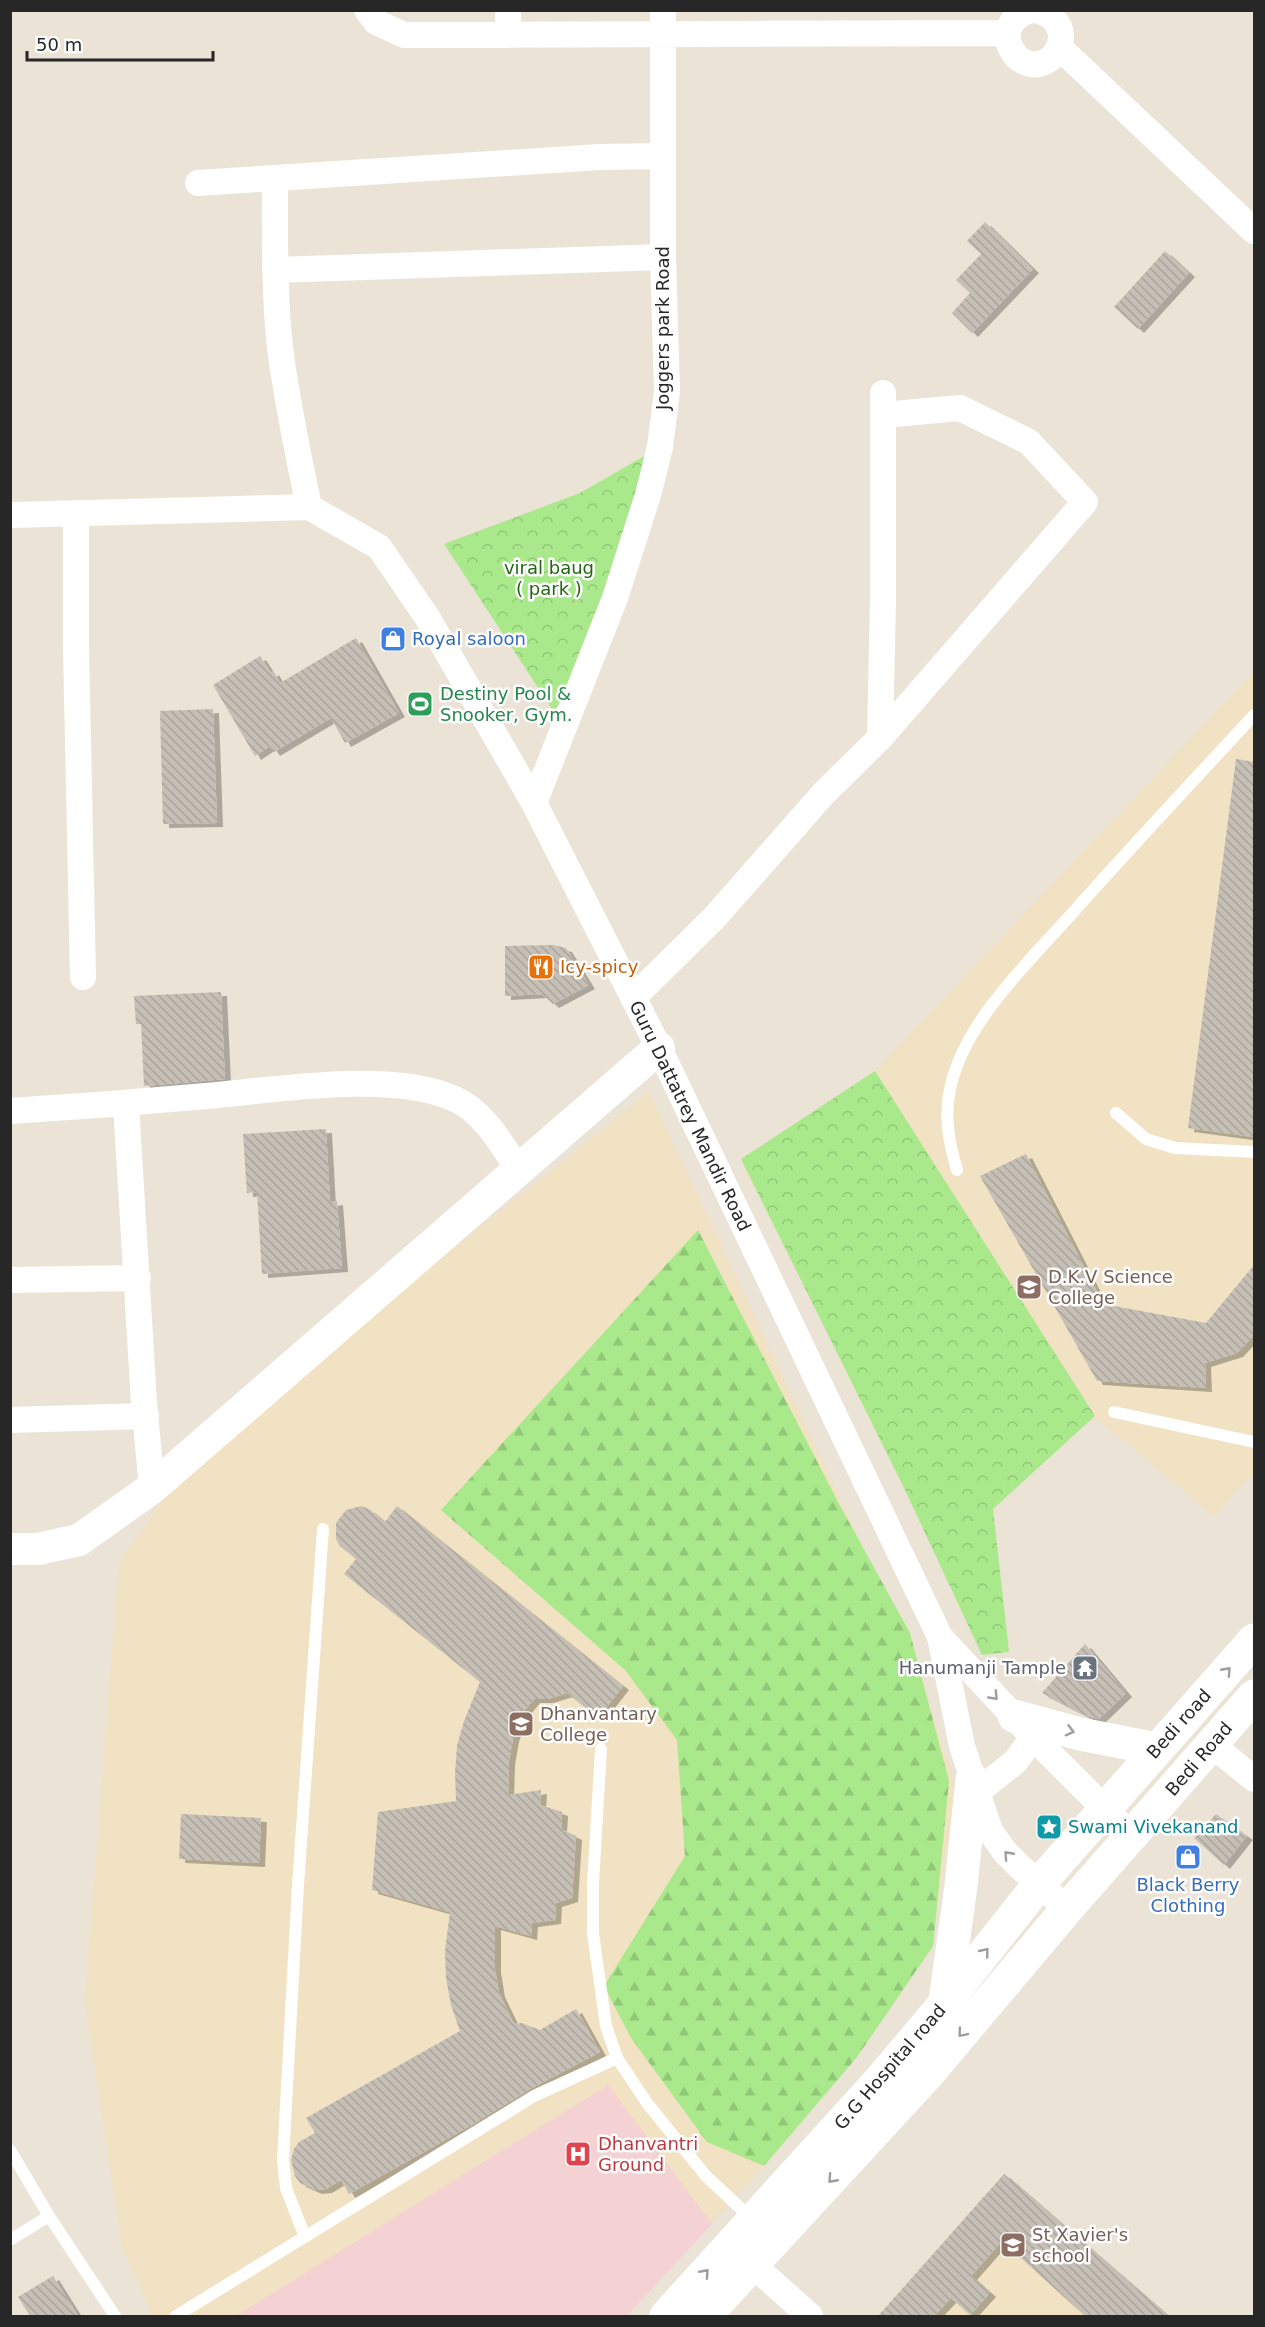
<svg xmlns="http://www.w3.org/2000/svg" width="1265" height="2327" viewBox="0 0 1265 2327" font-family="'DejaVu Sans',sans-serif">
	<defs>
		<pattern id="forest-firs" width="22" height="20" patternUnits="userSpaceOnUse" patternTransform="scale(1.5)"><rect width="22" height="20" fill="#a9e98b"/><path d="M5 1l3.5 6h-7zM16 11l3.5 6h-7z" fill="#91c878"/></pattern>
		<pattern id="park-crowns" width="20" height="18" patternUnits="userSpaceOnUse" patternTransform="scale(1.5)"><rect width="20" height="18" fill="#a9e98b"/><path d="M2 6a3 3 0 1 1 6 0M12 15a3 3 0 1 1 6 0" fill="none" stroke="#91c878"/></pattern>
		<pattern id="building-back-hatch" width="6" height="6" patternUnits="userSpaceOnUse" patternTransform="scale(1.5)"><rect width="6" height="6" fill="#c6bfb6"/><path d="M-1 5l2 2M0 0l6 6M5-1l2 2" fill="none" stroke="#aaa49c"/></pattern>
		<filter id="shadow"><feDropShadow dx="6" dy="4" stdDeviation="0" flood-color="#0004"/></filter>
	</defs>
	<rect width="100%" height="100%" fill="#ebe3d6"/>
	<!-- education -->
	<path fill="#f0e2c2" d="M1254 672V1473L1214 1516 1094 1416 993 1509 1009 1652 982 1655 905 1490 741 1159 875 1071Z
		M649 1092 915 1658 956 1789 931 1949 857 2057 764 2166 627 2316H153L122 2247 85 2001 119 1562 193 1458Z
		M1004 2174 1168 2316H878Z"/>
	<!-- medical -->
	<path fill="#f4d1d2" d="M608 2085 712 2224 627 2316H236Z"/>
	<!-- forest -->
	<path fill="url(#forest-firs)" d="M698 1230 838 1502 910 1633 949 1781 933 1946 857 2057 764 2166 707 2142 631 2038 604 1986 685 1856 677 1740 626 1671 441 1510Z"/>
	<!-- park -->
	<path fill="url(#park-crowns)" d="M660 447 602 631 554 712 444 544 580 493Z
		M875 1071 1095 1416 993 1509 1009 1652 982 1655 905 1490 741 1159Z"/>
	<!-- building -->
	<path fill="url(#building-back-hatch)" filter="url(#shadow)" d="M985 222 1033 269 972 333 952 313 970 293 956 280 981 254 967 241Z
		M1165 251 1189 273 1138 329 1114 307Z
		M356 638 399 713 345 743 331 718 274 752 270 746 255 756 213 685 260 656 271 673 273 671 280 683Z
		M213 709 217 823 163 824 160 711Z
		M1236 759 1254 762V1137L1188 1128Z
		M553 945 566 948 589 985 553 1004 542 994 505 996V946Z
		M221 992 225 1079 144 1086 141 1024H136L134 996Z
		M326 1129 330 1202 337 1201 342 1268 262 1274 257 1192 247 1193 243 1134Z
		M1026 1154 1103 1304 1206 1323 1254 1265V1335L1237 1353 1205 1363 1206 1388 1097 1381 980 1176Z
		M361 1506 369 1509 385 1522 397 1506 623 1686 598 1718 567 1693 548 1699H534L521 1715 513 1738 509 1761 508 1795 541 1790 540 1805 562 1812 561 1829 576 1836 572 1898 556 1903 555 1920 532 1923 531 1936 495 1926V1969L499 1993 514 2024 522 2023 540 2030 576 2009 600 2052 530 2089 470 2126 349 2194 341 2180 326 2189 316 2190 300 2183 295 2176 291 2160 294 2149 299 2142 315 2133 306 2118 460 2031 451 2005 446 1978 445 1951 450 1912 372 1890 378 1812 456 1801 455 1772 457 1746 464 1721 480 1682 344 1574 356 1559 340 1546 336 1539V1523L346 1510Z
		M1085 1644 1126 1693 1099 1719 1087 1716 1042 1693Z
		M181 1814 261 1818 259 1863 179 1859Z
		M1216 1814 1247 1836 1224 1865 1194 1838Z
		M1004 2174 1168 2316H1085L1002 2241 971 2276 990 2293 970 2315 951 2298 934 2316H878Z
		M53 2276 78 2316H30L18 2297Z"/>
	<g fill="none" stroke-linecap="round" stroke-linejoin="round">
		<!-- service -->
		<path stroke="#fff" stroke-width="12" d="M1116 1113 1146 1139 1175 1148 1254 1152
			M957 1170C949 1143 944 1117 950 1089 964 1021 1031 960 1076 909 1134 844 1194 780 1254 715
			M1114 1412 1254 1442
			M601 1749 593 1883V1933L606 2026 617 2058 647 2103 706 2176 752 2219
			M10 2150 49 2216 115 2316
			M305 2237 286 2188 283 2160 298 1885 323 1529
			M10 2240 49 2216
			M176 2316 534 2096 617 2058"/>
		<!-- minor -->
		<path stroke="#fff" stroke-width="26" d="M367 10 376 22 404 35 1008 33
			M1031 10C984 24 1018 82 1050 59 1056 54 1060 47 1061 39 1062 22 1048 11 1032 10
			M508 35V10
			M1059 47 1254 231
			M275 178C275 235 274 292 280 348 287 402 298 454 309 507
			M198 183 600 157 662 156
			M275 270 663 257
			M76 514V648L83 977
			M10 515 309 507 379 547 427 617 534 803 659 1048 940 1637 962 1746 990 1831 1005 1852 1020 1867 1067 1909
			M880 738 883 601V393
			M534 803 615 598 648 495 660 447 667 391 663 257V10
			M633 998 715 917 824 793 880 738 1085 502 1029 442 960 408 883 415
			M126 1104 144 1403 152 1488
			M10 1111C76 1107 141 1102 206 1096 276 1090 392 1070 455 1099 485 1113 501 1144 518 1169
			M10 1280 138 1278
			M10 1420 146 1416
			M940 1637 1033 1737 1132 1836
			M1211 1744 1254 1779
			M976 1793 1016 1761 1033 1737
			M753 2265 810 2316"/>
		<!-- tertiary -->
		<path stroke="#fff" stroke-width="32" d="M10 1549H38L79 1540 152 1488 659 1048"/>
		<!-- secondary -->
		<path stroke="#fff" stroke-width="33" d="M1014 1716 1080 1734 1157 1749
			M945 2001 961 1886 972 1779
			M666 2316 881 2079 945 2003 1039 1884 1254 1640
			M705 2316 928 2074 1067 1909 1254 1696"/>
	</g>
	<!-- one-way arrows -->
	<defs><path id="oneway-chevron" d="M-2-3.5L2.5 0L-2 3.5" fill="none" stroke-width="1.6" stroke-linecap="round" stroke-linejoin="round" transform="scale(1.5)"/></defs>
	<g stroke="#9e9e9e">
		<use href="#oneway-chevron" transform="translate(1227 1671) rotate(-48)"/>
		<use href="#oneway-chevron" transform="translate(994 1696) rotate(46)"/>
		<use href="#oneway-chevron" transform="translate(1070 1731) rotate(15)"/>
		<use href="#oneway-chevron" transform="translate(1008 1855) rotate(-132)"/>
		<use href="#oneway-chevron" transform="translate(985 1952) rotate(-51)"/>
		<use href="#oneway-chevron" transform="translate(962 2033) rotate(130)"/>
		<use href="#oneway-chevron" transform="translate(832 2179) rotate(132)"/>
		<use href="#oneway-chevron" transform="translate(705 2273) rotate(-48)"/>
	</g>
	<!-- icons -->
	<defs>
		<g id="shop-square" transform="scale(1.35)"><rect x="-9" y="-9" width="18" height="18" rx="4" fill="#3f7fe0" stroke="#fff"/><path d="M-5-2.5h2.3a2.7 3.5 0 0 1 5.4 0H5L5.5 6h-11ZM-1.5-2.5h3a1.5 2.3 0 0 0-3 0Z" fill="#fff"/></g>
		<g id="stadium-square" transform="scale(1.35)"><rect x="-9" y="-9" width="18" height="18" rx="4" fill="#2e9e5b" stroke="#fff"/><path d="M0-5a6.5 5 0 1 0 0 10a6.5 5 0 1 0 0-10ZM-3.5-1.8h7v3.6h-7Z" fill="#fff"/></g>
		<g id="restaurant-square" transform="scale(1.35)"><rect x="-9" y="-9" width="18" height="18" rx="4" fill="#e8710a" stroke="#fff"/><path d="M-5-6h1v4h1v-4h1v4h1v-4h1v5L-1.5 .5V6h-2V.5L-5-1ZM5-6V6H3V1.5H1.5Q1.5-4 5-6Z" fill="#fff"/></g>
		<g id="university-square" transform="scale(1.35)"><rect x="-9" y="-9" width="18" height="18" rx="4" fill="#8d6e63" stroke="#fff"/><path d="M0-5L7-2L0 1L-7-2ZM-4 1L0 2.5L4 1V4Q0 6-4 4Z" fill="#fff"/></g>
		<g id="temple-square" transform="scale(1.35)"><rect x="-9" y="-9" width="18" height="18" rx="4" fill="#6b7280" stroke="#fff"/><path d="M0-6L5-2H3V0L6.5 2.5H4V6H1.5V3h-3V6H-4V2.5H-6.5L-3 0V-2H-5Z" fill="#fff"/></g>
		<g id="sight-square" transform="scale(1.35)"><rect x="-9" y="-9" width="18" height="18" rx="4" fill="#0f9aa8" stroke="#fff"/><path d="M0-6L1.8-2.2L6-1.7L2.9 1.2L3.7 5.4L0 3.3L-3.7 5.4L-2.9 1.2L-6-1.7L-1.8-2.2Z" fill="#fff"/></g>
		<g id="hospital-square" transform="scale(1.35)"><rect x="-9" y="-9" width="18" height="18" rx="4" fill="#e0444e" stroke="#fff"/><path d="M-5-5h3v3.5h4V-5h3V5h-3V1.5h-4V5h-3Z" fill="#fff"/></g>
		<g id="school-square" transform="scale(1.35)"><rect x="-9" y="-9" width="18" height="18" rx="4" fill="#8d6e63" stroke="#fff"/><path d="M0-5L7-2L0 1L-7-2ZM-4 1L0 2.5L4 1V4Q0 6-4 4Z" fill="#fff"/></g>
	</defs>
	<g fill-rule="evenodd">
		<use href="#shop-square" x="393" y="639"/>
		<use href="#stadium-square" x="420" y="704"/>
		<use href="#restaurant-square" x="541" y="967"/>
		<use href="#university-square" x="1029" y="1287"/>
		<use href="#temple-square" x="1085" y="1668"/>
		<use href="#university-square" x="521" y="1724"/>
		<use href="#sight-square" x="1049" y="1827"/>
		<use href="#shop-square" x="1188" y="1857"/>
		<use href="#hospital-square" x="578" y="2154"/>
		<use href="#school-square" x="1013" y="2245"/>
	</g>
	<g text-anchor="middle" stroke-width="5" stroke-linejoin="round" paint-order="stroke">
		<!-- street labels -->
		<g font-size="18" fill="#272727" stroke="#fff">
			<text transform="translate(663 328) rotate(-90)" y="6">Joggers park Road</text>
			<text transform="translate(690 1116) rotate(64)" y="6">Guru Dattatrey Mandir Road</text>
			<text transform="translate(1179 1724) rotate(-48)" y="6">Bedi road</text>
			<text transform="translate(1199 1759) rotate(-49)" y="6">Bedi Road</text>
			<text transform="translate(890 2067) rotate(-49)" y="6">G.G Hospital road</text>
		</g>
		<!-- park labels -->
		<g font-size="18" fill="#226812" stroke="#fff">
			<text x="549" y="574">viral baug<tspan x="549" dy="21">( park )</tspan></text>
		</g>
		<!-- shop labels -->
		<g font-size="18" fill="#366cbe" stroke="#fff" text-anchor="start">
			<text x="412" y="645">Royal saloon</text>
			<text x="1188" y="1891" text-anchor="middle">Black Berry<tspan x="1188" dy="21">Clothing</tspan></text>
		</g>
		<!-- leisure labels -->
		<g font-size="18" fill="#27864d" stroke="#fff" text-anchor="start">
			<text x="440" y="700">Destiny Pool &amp;<tspan x="440" dy="21">Snooker, Gym.</tspan></text>
		</g>
		<!-- food labels -->
		<g font-size="18" fill="#c56008" stroke="#fff" text-anchor="start">
			<text x="560" y="973">Icy-spicy</text>
		</g>
		<!-- education labels -->
		<g font-size="18" fill="#785e54" stroke="#fff" text-anchor="start">
			<text x="1048" y="1283">D.K.V Science<tspan x="1048" dy="21">College</tspan></text>
			<text x="540" y="1720">Dhanvantary<tspan x="540" dy="21">College</tspan></text>
			<text x="1032" y="2241">St Xavier's<tspan x="1032" dy="21">school</tspan></text>
		</g>
		<!-- worship labels -->
		<g font-size="18" fill="#5b616d" stroke="#fff" text-anchor="end">
			<text x="1066" y="1674">Hanumanji Tample</text>
		</g>
		<!-- culture labels -->
		<g font-size="18" fill="#0d838f" stroke="#fff" text-anchor="start">
			<text x="1068" y="1833">Swami Vivekanand</text>
		</g>
		<!-- health labels -->
		<g font-size="18" fill="#be3a42" stroke="#fff" text-anchor="start">
			<text x="598" y="2150">Dhanvantri<tspan x="598" dy="21">Ground</tspan></text>
		</g>
	</g>
	<!-- border -->
	<rect width="1265" height="2327" fill="none" stroke="#272727" stroke-width="24"/>
	<!-- scale -->
	<path d="M27 51v9h186v-9" fill="none" stroke="#272727" stroke-width="3"/>
	<text x="36" y="51" font-size="18" fill="#272727" stroke="#ffffff" stroke-width="4.5" paint-order="stroke">50 m</text>
</svg>
